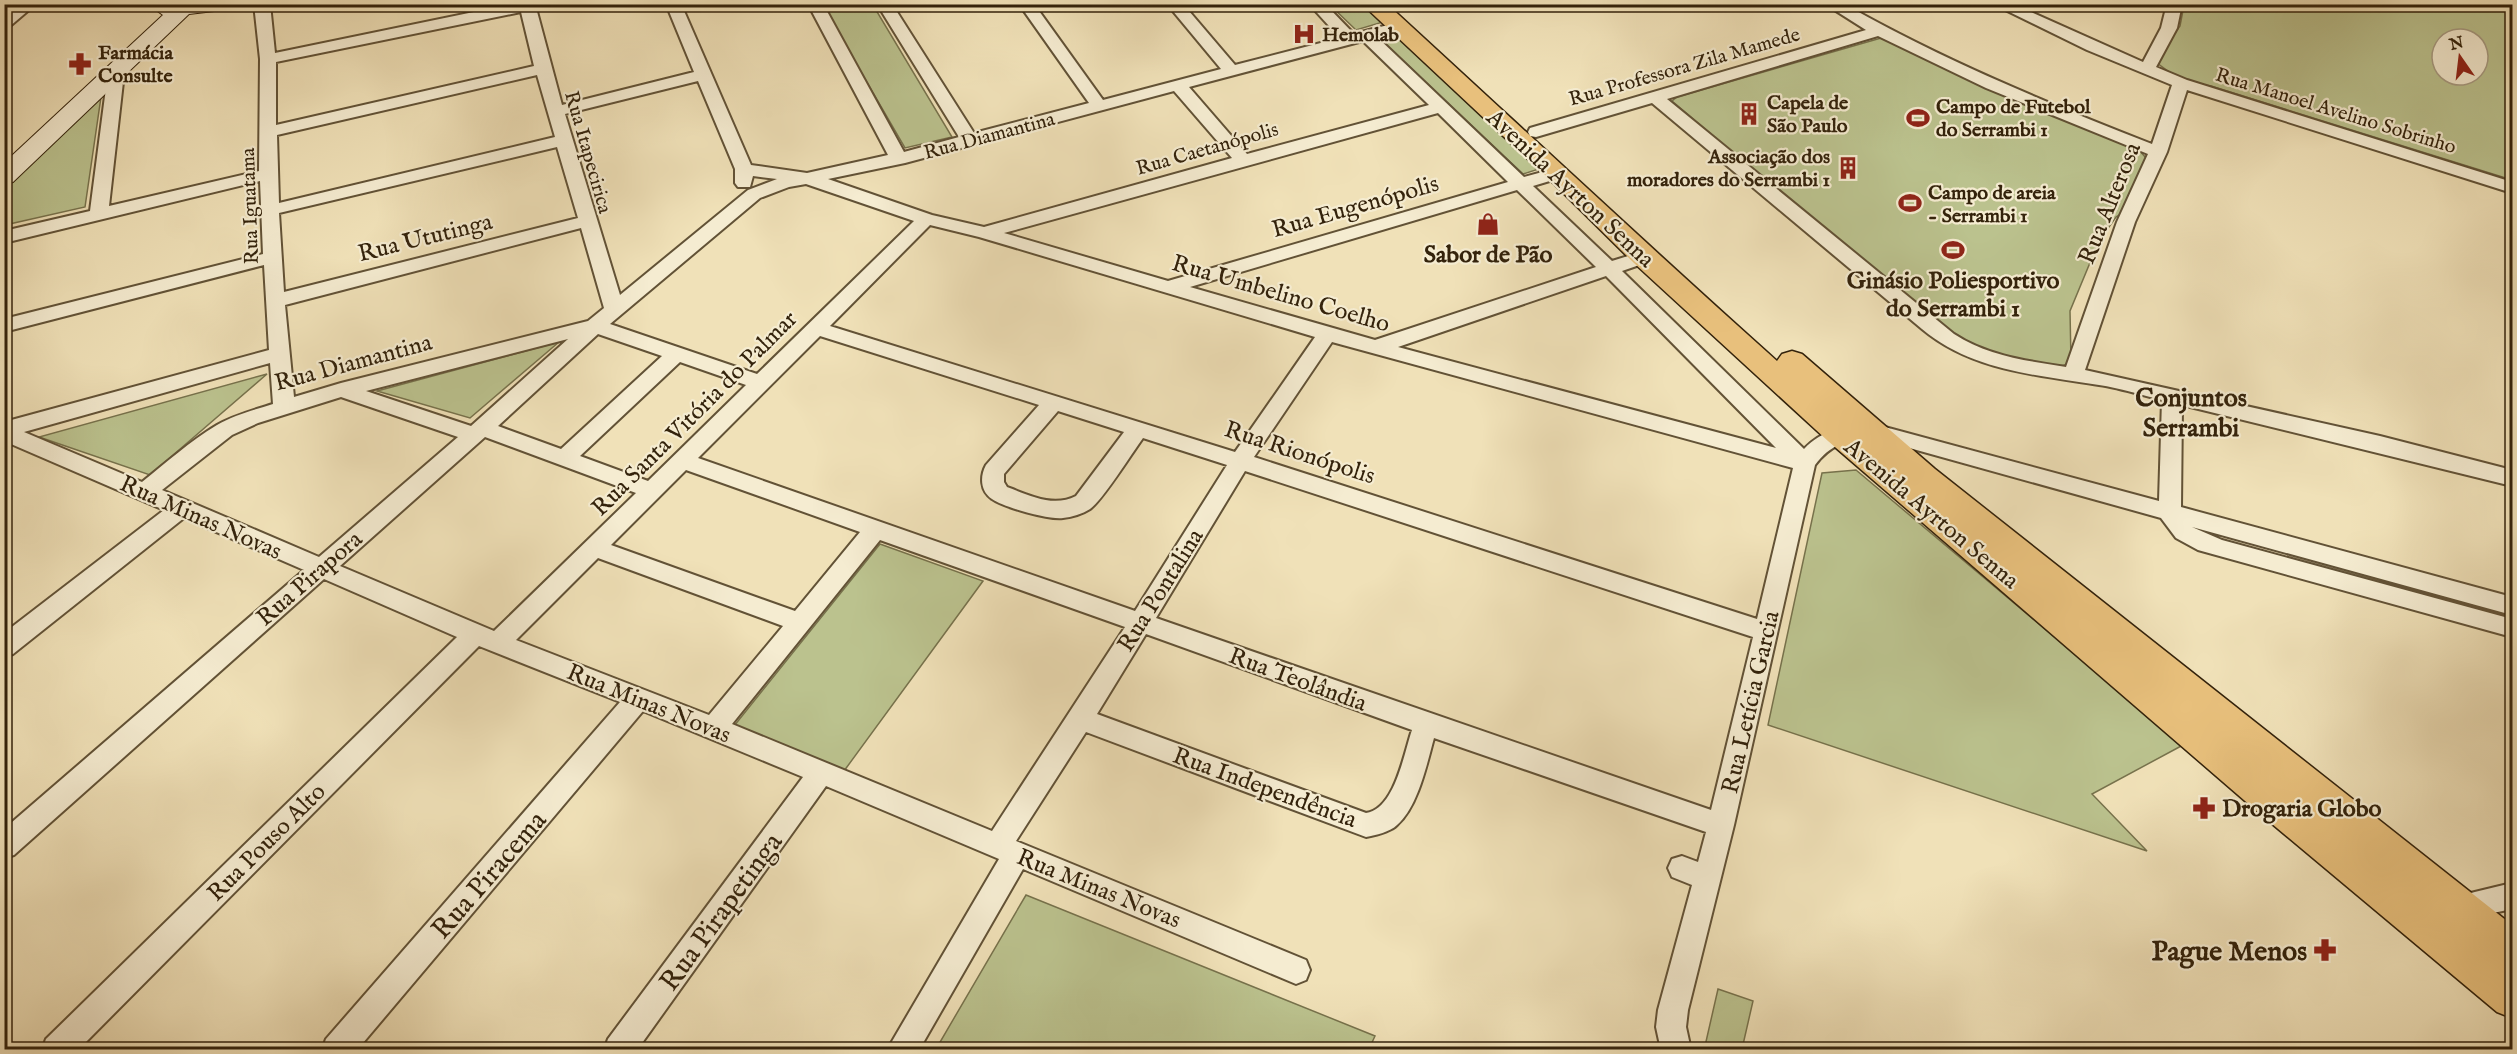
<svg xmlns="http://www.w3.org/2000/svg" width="2517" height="1054" viewBox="0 0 2517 1054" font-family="'IM FELL English',serif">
	<rect width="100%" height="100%" fill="#f0e1b8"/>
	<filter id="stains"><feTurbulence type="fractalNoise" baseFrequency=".00333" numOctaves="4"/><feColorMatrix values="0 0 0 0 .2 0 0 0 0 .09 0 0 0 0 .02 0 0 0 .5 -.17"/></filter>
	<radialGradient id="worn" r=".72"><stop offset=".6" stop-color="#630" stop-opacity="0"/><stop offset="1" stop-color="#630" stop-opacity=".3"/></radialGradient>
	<!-- green -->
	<path fill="#bbc28e" stroke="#77724c" stroke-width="1.5" fill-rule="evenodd" d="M822 5H873L952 137 905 148Z
		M1330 5H1363L1383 22 1356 30Z
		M2184 5H2512V180L2211 86 2183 82 2157 63 2167 44 2180 26ZM2442 39H2478V75H2442Z
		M1399 33 1545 167 1523 174 1380 39Z
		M1881 38 2032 108 2137 148 2147 159 2127 210 2116 217 2099 241 2070 311 2071 361 2069 364C2056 371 1985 351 1969 344 1960 340 1950 333 1941 328L1672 101 1677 97Z
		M101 97 85 207 5 225V190L91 104Z
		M559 342 470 418 377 391Z
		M267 374 150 475 39 437Z
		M1856 470 2183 745 2092 794 2147 851 1768 725 1822 473Z
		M880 544 983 581 844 771 734 726Z
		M1026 895 1375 1036 1369 1049H936Z
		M1718 989 1753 1001 1742 1049H1715L1705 1046Z"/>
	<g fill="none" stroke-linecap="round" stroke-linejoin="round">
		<!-- street casing -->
		<g stroke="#625236" stroke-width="4">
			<path id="street" d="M19 4H36L9 27 4 29V16Z
				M254 4H270L275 53 513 4H535L562 105 694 72 666 4H681L751 165 807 173 888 155 808 4H823L904 152 959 137 877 4H892L974 133 1089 103 1019 4H1034L1103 100 1221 69 1167 4H1183L1235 65 1340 38 1309 4H1325L1354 34 1399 22 1404 24 1407 27 1404 30 1377 37 1524 177 1557 168 1563 169 1566 173 1563 177 1533 186 1612 261 1644 251 1651 253 1653 257 1651 261 1622 271 1804 449C1822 430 1845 425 1870 423L2159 501 2162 400C2141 395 2120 388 2099 385 2037 375 1972 371 1922 329L1652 103 1536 137 1530 136 1528 132 1530 128 1866 30 1825 4H1844C1943 60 2047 103 2152 144L2172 85 2087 50 1993 4H2013L2143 62 2161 28 2167 4H2182L2177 28 2156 67 2187 80 2512 182V193L2187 90 2167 152 2135 222 2085 370 2380 436 2512 470V486L2182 405 2181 507 2512 597V615L2192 527 2222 540 2512 619V637L2198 550 2176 538 2161 518 1870 437C1846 440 1830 445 1815 465L1734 825 1688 1010 1686 1027 1691 1050H1661L1656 1027 1658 1010 1692 885 1672 877 1668 868 1672 859 1682 856 1698 862 1706 832 1434 738C1427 763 1418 807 1397 825 1390 832 1376 835 1366 837L1086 732 1016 841 1306 960 1310 970 1306 980 1296 984 1023 869 919 1050H887L999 859 826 786 637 1050H604L608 1039 803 777 643 711 357 1050H322L326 1039 620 702 479 646 78 1050H42L46 1039 457 637 324 579 14 855 4 858V829L304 570 184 518 13 654 4 657V633L164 510 4 441V422L269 350 264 265 4 332V319L263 254 260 181 4 243V231L90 211 108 73 116 68 124 73 109 206 259 171 260 59ZM521 12 534 66 276 125V62ZM1878 36 1986 88 2148 154 2117 222 2066 367C2028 361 1987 356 1954 334L1667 99ZM1363 41 1429 105 1247 154 1189 87ZM537 75 555 137 279 203 277 135ZM698 81 735 169V183L738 187H750L753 176 777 179 748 190 620 295 565 114ZM1174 91 1232 158 984 227 932 215 828 179 905 163ZM1438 113 1508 182 1168 281 1004 233ZM557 147 578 218 284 292 279 213ZM806 184 914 221 757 374 610 324 760 198 789 187ZM1517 190 1596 267 1375 340 1190 287ZM930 225 979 237 1315 337 1235 452 830 326ZM581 228 604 308 588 321 341 383 294 397 285 305ZM1606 276 1776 448 1398 347ZM598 334 662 356 561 449 498 426ZM820 336 1039 405 986 465C980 476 980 491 992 499 1003 507 1049 520 1063 518 1072 517 1082 514 1090 509 1102 501 1132 453 1143 438L1227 465 1135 611 698 458ZM568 339 471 426 366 391ZM1332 342 1793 468 1757 619 1254 457ZM680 362 746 385 648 481 580 456ZM270 363 273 404C254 410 234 415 217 425 190 441 166 463 142 482L24 432ZM341 397 458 437 319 557 162 490 232 435 258 423ZM1058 411 1124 432 1076 496C1053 508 1029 495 1007 487L1004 482V474ZM485 437 636 493 494 631 340 566ZM686 470 860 532 795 611 611 545ZM1245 471 1753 637 1711 810 1156 618ZM880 540 1125 627 992 831 732 724ZM598 558 783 626 709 715 516 640ZM1146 634 1412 730C1404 753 1395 809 1366 813L1097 714Z
				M2512 883V909L2460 920 2450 916 2446 907 2450 898Z"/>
		</g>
		<!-- secondary casing -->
		<g stroke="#33220b" stroke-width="2">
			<path id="secondary" d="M163 4H233L231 9 189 14 13 182 4 184V163L163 15 156 10Z"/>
		</g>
		<!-- primary casing -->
		<g stroke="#33220b" stroke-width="3">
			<path id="primary" d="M1362 4H1387C1517 123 1646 244 1777 361L1782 354 1792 351 1802 354 1935 469 2512 925V1018L2497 1012 2259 813 1828 441 1634 263 1548 178Z"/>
		</g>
		<!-- street -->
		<use href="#street" fill="#f5ecd1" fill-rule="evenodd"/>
		<!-- secondary -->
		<use href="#secondary" fill="#f5ecd1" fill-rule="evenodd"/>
		<!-- primary -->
		<use href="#primary" fill="#e8c07c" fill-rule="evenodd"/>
	</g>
	<!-- icons -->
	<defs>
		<g id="hospital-bare" transform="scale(1.8)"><path d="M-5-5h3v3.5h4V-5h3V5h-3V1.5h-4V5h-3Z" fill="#8f2418" stroke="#f5ecd1" stroke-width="2.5" paint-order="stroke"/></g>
		<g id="pharmacy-bare" transform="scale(1.8)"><path d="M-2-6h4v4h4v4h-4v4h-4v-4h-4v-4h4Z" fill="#8f2418" stroke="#f5ecd1" stroke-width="2.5" paint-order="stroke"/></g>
		<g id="building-bare" transform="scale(1.8)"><path d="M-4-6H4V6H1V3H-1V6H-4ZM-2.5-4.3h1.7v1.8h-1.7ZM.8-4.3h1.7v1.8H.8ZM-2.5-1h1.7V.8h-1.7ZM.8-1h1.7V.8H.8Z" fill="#8f2418" stroke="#f5ecd1" stroke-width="2.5" paint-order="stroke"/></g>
		<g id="stadium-bare" transform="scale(1.8)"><path d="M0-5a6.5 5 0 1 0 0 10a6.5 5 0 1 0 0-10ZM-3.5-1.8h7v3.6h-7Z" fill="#8f2418" stroke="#f5ecd1" stroke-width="2.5" paint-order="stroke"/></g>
		<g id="shop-bare" transform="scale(1.8)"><path d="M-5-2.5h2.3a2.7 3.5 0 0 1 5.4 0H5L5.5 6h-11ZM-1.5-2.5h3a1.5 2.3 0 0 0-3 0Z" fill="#8f2418" stroke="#f5ecd1" stroke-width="2.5" paint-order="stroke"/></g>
	</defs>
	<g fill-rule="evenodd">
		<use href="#hospital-bare" x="1304" y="34"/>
		<use href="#pharmacy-bare" x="80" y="64"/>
		<use href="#building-bare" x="1749" y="114"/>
		<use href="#stadium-bare" x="1918" y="118"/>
		<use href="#building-bare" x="1848" y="168"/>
		<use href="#stadium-bare" x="1910" y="203"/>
		<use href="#shop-bare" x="1488" y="224"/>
		<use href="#stadium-bare" x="1953" y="250"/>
		<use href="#pharmacy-bare" x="2204" y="808"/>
		<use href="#pharmacy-bare" x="2325" y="950"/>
	</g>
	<g text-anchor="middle" stroke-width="4.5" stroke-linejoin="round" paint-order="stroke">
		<!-- far-poi labels -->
		<g font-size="20" font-weight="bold" fill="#33220b" stroke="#f5ecd1" text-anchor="start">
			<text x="1322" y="41">Hemolab</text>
			<text x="98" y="59">Farmácia<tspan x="98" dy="23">Consulte</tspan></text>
			<text x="1767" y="109">Capela de<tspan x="1767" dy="23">São Paulo</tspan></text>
			<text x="1936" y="113">Campo de Futebol<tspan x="1936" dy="23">do Serrambi 1</tspan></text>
			<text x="1830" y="163" text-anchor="end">Associação dos<tspan x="1830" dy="23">moradores do Serrambi 1</tspan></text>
			<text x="1928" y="199">Campo de areia<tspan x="1928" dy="23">- Serrambi 1</tspan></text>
		</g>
		<!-- far-street labels -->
		<g font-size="20" fill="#33220b" stroke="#f5ecd1">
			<text transform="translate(1684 66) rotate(-16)" y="7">Rua Professora Zila Mamede</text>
			<text transform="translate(2336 110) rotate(17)" y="7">Rua Manoel Avelino Sobrinho</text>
			<text transform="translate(989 135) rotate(-15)" y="7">Rua Diamantina</text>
			<text transform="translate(1207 148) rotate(-16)" y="7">Rua Caetanópolis</text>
			<text transform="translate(589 152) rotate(74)" y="7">Rua Itapecirica</text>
			<text transform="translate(249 206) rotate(-92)" y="7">Rua Iguatama</text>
		</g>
		<!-- street labels -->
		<g font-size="24" fill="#33220b" stroke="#f5ecd1">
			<text transform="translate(1571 188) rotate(43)" y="8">Avenida Ayrton Senna</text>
			<text transform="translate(2109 203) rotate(-68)" y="8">Rua Alterosa</text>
			<text transform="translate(1355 206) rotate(-16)" y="8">Rua Eugenópolis</text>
			<text transform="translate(425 237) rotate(-14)" y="8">Rua Ututinga</text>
			<text transform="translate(1281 293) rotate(16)" y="8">Rua Umbelino Coelho</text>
			<text transform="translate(353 362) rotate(-15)" y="8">Rua Diamantina</text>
			<text transform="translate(694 413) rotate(-45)" y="8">Rua Santa Vitória do Palmar</text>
			<text transform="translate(1300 452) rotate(18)" y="8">Rua Rionópolis</text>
			<text transform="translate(1932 513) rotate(40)" y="8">Avenida Ayrton Senna</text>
			<text transform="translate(201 517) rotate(24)" y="8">Rua Minas Novas</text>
			<text transform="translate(309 578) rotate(-41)" y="8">Rua Pirapora</text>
			<text transform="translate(1160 590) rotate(-58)" y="8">Rua Pontalina</text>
			<text transform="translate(1298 679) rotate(20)" y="8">Rua Teolândia</text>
			<text transform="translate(1750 702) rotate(-77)" y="8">Rua Letícia Garcia</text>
			<text transform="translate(649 703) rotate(22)" y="8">Rua Minas Novas</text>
			<text transform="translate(1265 787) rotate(20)" y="8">Rua Independência</text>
			<text transform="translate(266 842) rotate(-45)" y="8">Rua Pouso Alto</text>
			<text transform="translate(1099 888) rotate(22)" y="8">Rua Minas Novas</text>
		</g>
		<!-- poi labels -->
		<g font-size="24" font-weight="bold" fill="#33220b" stroke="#f5ecd1">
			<text x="1488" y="262">Sabor de Pão</text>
			<text x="1953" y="288">Ginásio Poliesportivo<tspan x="1953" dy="28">do Serrambi 1</tspan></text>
			<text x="2222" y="816" text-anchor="start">Drogaria Globo</text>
		</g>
		<!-- neighbourhood labels -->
		<g font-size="26" font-weight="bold" fill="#33220b" stroke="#f5ecd1">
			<text x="2191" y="406">Conjuntos<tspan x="2191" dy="30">Serrambi</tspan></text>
		</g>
		<!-- near-street labels -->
		<g font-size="28" fill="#33220b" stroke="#f5ecd1">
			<text transform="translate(488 874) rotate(-49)" y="10">Rua Piracema</text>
			<text transform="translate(720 911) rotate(-54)" y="10">Rua Pirapetinga</text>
		</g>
		<!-- near-poi labels -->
		<g font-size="28" font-weight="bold" fill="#33220b" stroke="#f5ecd1" text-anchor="end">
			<text x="2307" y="960">Pague Menos</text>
		</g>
	</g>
	<!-- margin -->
	<rect width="2517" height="1054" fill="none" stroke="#f0e1b8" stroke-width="24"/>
	<rect x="6" y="6" width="2505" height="1042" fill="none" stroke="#33220b" stroke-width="3"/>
	<rect x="12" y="12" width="2493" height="1030" fill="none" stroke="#33220b" stroke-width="1.5"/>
	<!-- north arrow -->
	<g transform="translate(2460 57) rotate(346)"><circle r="28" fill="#f5ecd1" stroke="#a79b82" stroke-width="1.5"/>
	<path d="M0-4.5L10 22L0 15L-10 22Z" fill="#8f2418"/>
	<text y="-9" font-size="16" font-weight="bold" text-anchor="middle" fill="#33220b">N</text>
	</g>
	<rect width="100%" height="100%" filter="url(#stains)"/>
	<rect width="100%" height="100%" fill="url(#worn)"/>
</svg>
